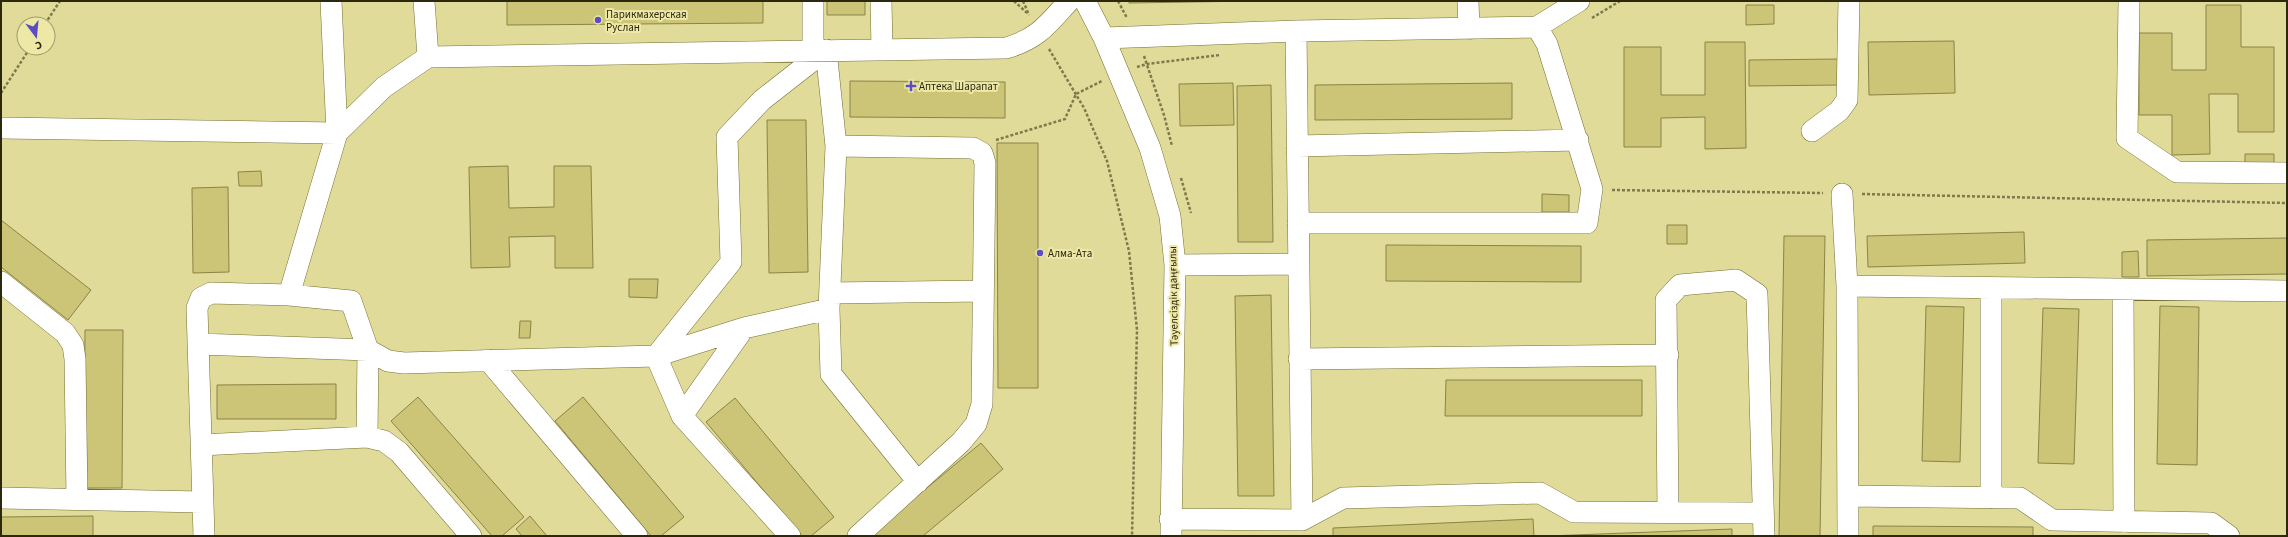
<svg xmlns="http://www.w3.org/2000/svg" width="2288" height="537" viewBox="0 0 2288 537" font-family="'Source Sans 3',sans-serif">
	<rect width="100%" height="100%" fill="#e1db9a"/>
	<!-- building -->
	<path fill="#ccc476" stroke="#8a8446" d="M507 1H763V23L507 25Z
		M827 1H865V15H827Z
		M1129 1H1254L1129 3Z
		M1746 5H1774V24L1746 25Z
		M2206 5H2241V47H2274V132H2238V94H2209L2210 154 2172 155V115H2139V33H2172V70H2206Z
		M1954 41 1955 93 1869 95 1868 42Z
		M1705 42H1745L1746 148 1705 149V117L1661 118V147H1624V47H1661V95H1705Z
		M1841 59V85L1749 86V60Z
		M850 81 1005 82V118L850 117Z
		M1233 83 1234 125 1180 126 1179 84Z
		M1512 83V119L1315 120V85Z
		M1271 85 1273 242H1238L1237 86Z
		M767 120H806L808 272 769 273Z
		M997 143H1038V388H998Z
		M2245 154H2274V170H2245Z
		M508 166 509 208 554 207V166H591L593 268H555V236L509 237 510 267 471 268 469 167Z
		M261 171 262 186H239L238 172Z
		M228 187 229 272 193 273 192 188Z
		M1542 194 1569 195V212H1542Z
		M1 220 91 290 68 320 1 267Z
		M1667 225H1687V244H1667Z
		M2024 232 2025 263 1868 267 1867 236Z
		M1784 236H1825L1820 536H1779Z
		M2287 238V274L2147 276V240Z
		M1386 245 1581 246V282L1386 281Z
		M2138 251 2139 277H2122V252Z
		M629 279H658L657 298 629 297Z
		M1271 295 1274 496H1238L1235 296Z
		M1926 306 1964 307 1960 462 1922 461Z
		M2160 306 2199 307 2197 465 2157 464Z
		M2043 308 2079 309 2074 464 2038 463Z
		M520 321H531L530 338H519Z
		M85 330H123L122 488H84Z
		M1446 380H1642V416H1445Z
		M336 384V419H217V385Z
		M418 397 524 517 502 536H492L391 421Z
		M583 397 684 517 661 536H651L555 421Z
		M735 398 834 517 811 536H802L706 422Z
		M981 443 1003 469 923 536H869Z
		M93 516V536H1V517Z
		M530 516 547 536H522L516 529Z
		M1533 519 1534 536H1333V528Z
		M1873 526 2033 527V536H1873Z
		M1732 529V536H1547Z"/>
	<g fill="none" stroke-linecap="round" stroke-linejoin="round">
		<!-- minor casing -->
		<g stroke="#756f31" stroke-width="22">
			<path id="minor" d="M424 1 428 57
				M813 1V50
				M881 1 882 49
				M1085 1 1104 38 1150 148 1170 216 1175 265 1171 536
				M1468 1 1469 29
				M2129 1 2127 138 2177 172 2287 173
				M1296 31 1302 520
				M1104 38 1296 31 1537 27 1579 1
				M1 128 337 133 384 87 428 57 1006 48C1038 39 1048 24 1069 1
				M1812 131 1839 111 1847 100 1849 1
				M1297 146 1578 140
				M1842 194 1847 286 1848 536
				M1298 223H1587L1592 189 1547 44 1537 27
				M1175 265 1298 264
				M1 282 65 333 73 345 75 359 77 499
				M1847 286 2287 291
				M1991 288V498
				M2123 289 2124 522
				M830 293 983 291
				M289 295 337 133 331 1
				M198 344 368 350 367 437
				M1299 359 1668 355
				M488 360 637 536
				M682 416 744 328
				M201 445 367 437 384 441 399 452 471 536
				M1848 496 2020 498 2052 520 2211 523 2229 536
				M1 498 202 502
				M1668 511 1666 300 1680 285 1736 280 1757 294 1764 536
				M1170 519 1302 520 1343 498 1540 493 1574 512 1763 513
				M204 536 197 308 201 298 211 293 289 295 351 301 368 350 388 361 404 363 656 356 744 328 829 309
				M790 536 682 416 656 356 731 262 727 137 762 100 826 50 836 146
				M858 536 961 442 976 424 982 404 985 163 982 153 973 148 836 146 829 309 831 374 918 482"/>
		</g>
		<!-- path -->
		<path stroke="#7e7a4e" stroke-width="2.5" stroke-dasharray="3 2" stroke-linecap="butt" d="M1014 1 1027 13
			M1023 1 1029 15
			M1118 1 1127 18
			M1592 18 1620 1
			M45 24 60 1
			M1049 49 1084 108 1107 161 1129 251 1137 330 1132 536
			M1144 56 1164 115 1172 146
			M1137 67 1147 64 1220 55
			M1 93 30 48
			M996 140 1065 119 1076 94 1102 81
			M1181 178 1191 213
			M1612 190 1823 193
			M1862 194 2287 203"/>
		<!-- minor -->
		<use href="#minor" stroke="#fff" stroke-width="21"/>
	</g>
	<!-- markers -->
	<g fill="#5c4dc5" stroke="#eee8a7" stroke-width="1.5">
		<circle cx="598" cy="20" r="4"/>
		<path d="M909 80h4v4h4v4h-4v4h-4v-4h-4v-4h4z"/>
		<circle cx="1040" cy="253" r="4"/>
	</g>
	<g text-anchor="middle" stroke-width="4" stroke-linejoin="round" paint-order="stroke">
		<!-- poi labels -->
		<g font-size="11" fill="#2b280e" stroke="#eee8a7" text-anchor="start">
			<text x="606" y="18">Парикмахерская<tspan x="606" dy="13">Руслан</tspan></text>
			<text x="919" y="90">Аптека Шарапат</text>
			<text x="1048" y="257">Алма-Ата</text>
		</g>
		<!-- street labels -->
		<g font-size="11" fill="#2b280e" stroke="#eee8a7">
			<text transform="translate(1173 296) rotate(-91)" y="4">Тәуелсіздік даңғылы</text>
		</g>
	</g>
	<!-- border -->
	<rect width="2288" height="537" fill="none" stroke="#2b280e" stroke-width="4"/>
	<!-- north arrow -->
	<g transform="translate(36 36) rotate(164)"><circle r="19" fill="#eee8a7" stroke="#a09b6a"/>
	<path d="M0-3L7 15L0 10L-7 15Z" fill="#5c4dc5"/>
	<text y="-6" font-size="11" font-weight="bold" text-anchor="middle" fill="#2b280e">С</text>
	</g>
</svg>
